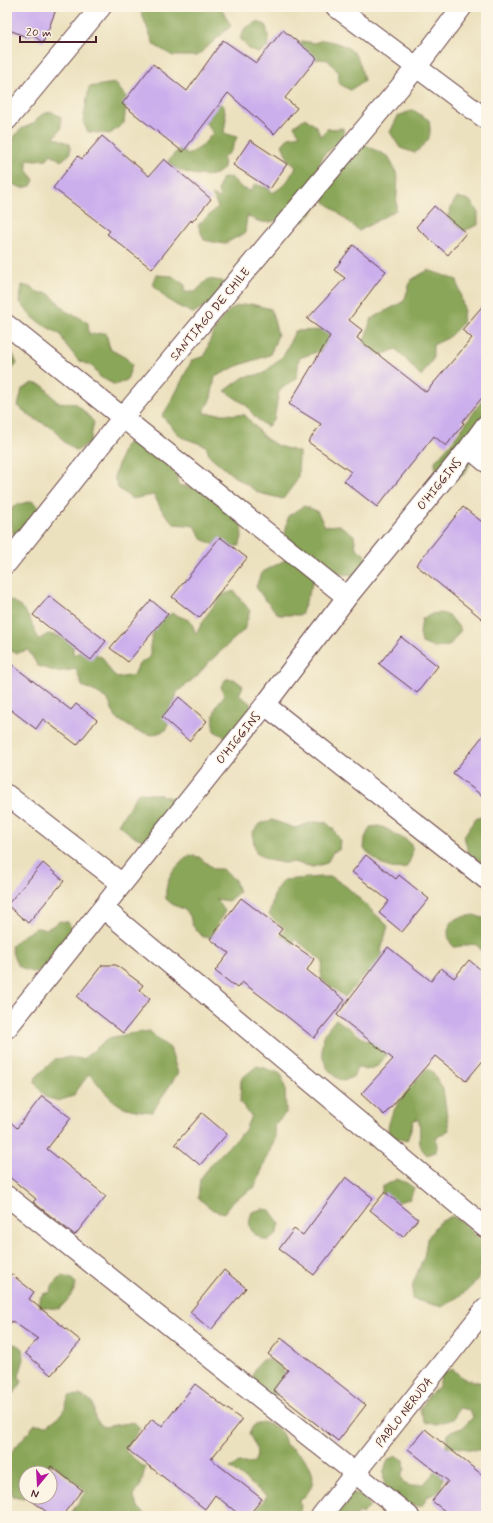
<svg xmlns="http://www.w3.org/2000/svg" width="493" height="1523" viewBox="0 0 493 1523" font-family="Mynerve,sans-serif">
	<rect width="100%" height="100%" fill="#fcf5e5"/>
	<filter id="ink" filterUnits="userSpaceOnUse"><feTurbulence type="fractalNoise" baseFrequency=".025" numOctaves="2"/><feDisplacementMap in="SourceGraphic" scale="8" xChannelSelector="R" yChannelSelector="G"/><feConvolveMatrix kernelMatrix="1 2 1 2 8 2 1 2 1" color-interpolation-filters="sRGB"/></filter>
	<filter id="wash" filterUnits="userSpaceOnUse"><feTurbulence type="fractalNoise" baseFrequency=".012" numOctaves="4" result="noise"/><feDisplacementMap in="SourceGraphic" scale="16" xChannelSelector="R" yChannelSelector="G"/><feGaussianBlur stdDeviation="0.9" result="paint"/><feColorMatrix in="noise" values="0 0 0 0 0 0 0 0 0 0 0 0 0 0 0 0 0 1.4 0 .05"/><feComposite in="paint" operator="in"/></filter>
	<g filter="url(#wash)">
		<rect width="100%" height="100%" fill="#ece1be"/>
		<!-- forest -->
		<path fill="#8aa659" stroke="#6a6242" d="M139 7H221L231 26 197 56H173L154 45Z
			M257 22 266 25 269 41 268 47 258 53 249 49 240 38 245 28Z
			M323 40C352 45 359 52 364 81L350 90 338 83 339 73 328 60 320 59 305 62 297 47 302 41 314 43Z
			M115 83 127 98 124 123 110 134 88 132 83 122 89 87Z
			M195 89 224 106 226 119 224 133 237 137 231 151 223 158 224 168C212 183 183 173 170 165L168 161 178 150 182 149 187 155 201 147 213 133 205 122Z
			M413 110 429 120C432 139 429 140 415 153L400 148 390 132 398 116Z
			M52 112 61 117V129L54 137 70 144V154L61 161 51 154 47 159 34 160 27 159V169L34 180 31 186 22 188 12 184C10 167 5 145 19 131 22 127 28 127 32 124 42 116 38 114 52 112Z
			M305 118 317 127 320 136 327 129 343 128 344 136 334 147 324 154 317 170 320 177 318 205 304 222 286 216C269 224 264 225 247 216L245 233 224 244 204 240 198 225 218 207 212 195 220 198 218 191 221 179 231 177 242 188 251 191 255 184 270 189 272 193C287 185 287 181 296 167L289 161 282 145 289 137 300 135 294 126Z
			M362 143 389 157 398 177 396 210 359 231 323 200 344 159Z
			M457 197 469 200 478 211V225L463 231 447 218 452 205Z
			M428 270 457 280 464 310 462 324 448 338 433 345V359L421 376 396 349 377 357 334 368 320 351 299 358 297 377 279 391 274 420 267 427 255 417 247 406 225 391 244 377 263 374 284 355 295 331 326 330 360 355 371 319 404 301 411 280Z
			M157 275 172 276 185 285 184 292H195L208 279 222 281 235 290 193 313C172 304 167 301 152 283Z
			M22 285 33 288 38 293H48L58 302 65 311 75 315 88 323 89 334 106 333 110 349 126 358 132 365 127 380 115 385 100 377 93 367 78 360 66 345 60 334 43 325 31 316 20 302Z
			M251 304 271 309 278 335 270 355 237 366 215 377 211 398 203 413 245 415 265 438 278 446 299 452 298 479 283 499 259 493 232 475 209 455 206 446 181 437 162 416C174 399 182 379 192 360L205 356C209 340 218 317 233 308 237 305 246 305 251 304Z
			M7 349 13 354 17 364 7 375Z
			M33 383 44 386 57 402 77 404 94 422 90 442 77 451 64 442 54 429 31 417 18 406 22 389Z
			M486 397V444L479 447 465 474 450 481 436 476 435 461C454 442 468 420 483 399Z
			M141 436 176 473 178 485 199 489 241 520 242 538 239 546 219 547 202 539 195 526 174 524 161 509 154 495 132 499 118 488 114 477 124 446Z
			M32 501 40 508 23 535H14L7 515 15 505Z
			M304 506 317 511 325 526 339 525 354 535 356 548 363 553 378 570 370 581 351 575 317 571 301 615H279L265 600 256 587 261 573 294 555 284 541 288 516Z
			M234 591 250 611 244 630 209 662 197 676 177 692 172 712 166 730 153 735 136 731 116 718 108 700 98 693 82 686 76 669 57 672 38 666 28 650 17 653 7 650V599C26 605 32 622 38 640L48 634 73 639V655L87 649 103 658 109 669 117 678 134 675 139 664 150 657V646L155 624 172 613 191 621 196 634 206 616 222 595Z
			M439 613 449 615 461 630 449 646 434 648 422 643 420 633 422 619 432 614Z
			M226 679H234L243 686 239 695 250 703 252 712 229 739 214 731C213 716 213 707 224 696L221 686Z
			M138 793 157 794 179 800 152 844 131 835 118 824Z
			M486 815V867L468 852 464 836 475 819Z
			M272 820 295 828 314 822 327 823 333 829 340 840 339 850 333 852 327 863 313 867 293 862 284 863 268 860 256 853 252 833 259 824Z
			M379 826C387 828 391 832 398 836 401 838 404 838 407 840 417 849 411 859 406 868 384 871 379 862 364 849L365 838 370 827Z
			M190 855 199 857 214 869H222L235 880 239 892 228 901 216 899 225 911 211 937H203L192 925 190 916 185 910 172 904 166 899C164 880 175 866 190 855Z
			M320 877H332L347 887 388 926 381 951 385 958 374 979 367 972 345 997 322 980 321 971 323 962 295 939 287 952 275 944 285 929 269 915 275 891 283 880Z
			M474 915 486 919V957C482 954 481 949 478 946 474 942 460 947 454 947 445 939 446 922 458 918 463 916 469 916 474 915Z
			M60 921 68 922 73 931 66 944 53 953 47 966 36 973C17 968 15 965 11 946L21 937 36 928 47 929Z
			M336 1019 367 1041 382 1022 391 1048 378 1066 366 1070 357 1067 354 1076 344 1081C325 1076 316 1049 326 1032 329 1027 333 1023 336 1019Z
			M150 1031 160 1041 170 1048 178 1073 152 1112C141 1111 127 1110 118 1104 106 1096 99 1083 89 1074L73 1096 58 1101 45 1097 35 1083 36 1077 55 1059 70 1057 83 1059 109 1038 128 1034Z
			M257 1066 280 1073 285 1085 286 1113 274 1125 275 1138 255 1187 243 1195 234 1200 224 1213 213 1210 198 1198 200 1179 213 1162 245 1130 251 1116 240 1102 241 1079Z
			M426 1069 432 1071 443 1089 449 1130 436 1138 437 1146 436 1152 427 1155C414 1143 423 1134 418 1119L414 1120 407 1141 388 1136C386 1110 410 1089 426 1069Z
			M397 1179 407 1183 414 1188 410 1199 394 1203 382 1195V1187Z
			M262 1209 270 1210 280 1224 276 1235 268 1241C253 1236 245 1228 252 1212Z
			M452 1216 461 1221 483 1242C482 1253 483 1270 477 1280 469 1292 454 1299 442 1307L412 1299 413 1283 424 1257 427 1239 438 1223Z
			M62 1276 72 1279 76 1283C75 1293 66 1302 59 1309L40 1307 39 1299 43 1294 51 1292 52 1286Z
			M15 1344 23 1349 24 1359 19 1376 22 1381 19 1387 11 1396 7 1395V1345Z
			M268 1359 281 1367 285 1374 280 1393 269 1397C253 1384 245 1379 262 1360Z
			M452 1369 463 1378 486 1384V1450H475L446 1446 448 1433 462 1428 473 1417 470 1410 459 1408 453 1419 437 1424 424 1422 420 1410 428 1396 438 1388 442 1374Z
			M80 1395 93 1403 95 1418 103 1427 134 1422 140 1428 125 1451 145 1468 141 1485 133 1495 137 1506 146 1515 145 1516H72V1512L86 1491 52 1463 44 1473H26V1496L24 1498 13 1496 7 1477V1457L35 1424 48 1425 63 1413 69 1396Z
			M262 1422C277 1426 283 1430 286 1445 310 1458 325 1479 300 1501L301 1507 299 1516H252L267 1496 230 1468 239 1463H254C260 1451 255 1445 249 1434L253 1426Z
			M397 1456 404 1460 405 1469 401 1476 405 1484 411 1486 424 1484 437 1469H441L443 1478 440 1491 427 1497 422 1506H410L387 1494C383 1479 381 1472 389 1459Z
			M349 1493 364 1494 370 1507 362 1514 359 1512 356 1516H331Z"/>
		<g id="blocks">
			<!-- building -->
			<path fill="#cbafed" d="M7 7H57L43 43 32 34 29 38 7 29Z
				M283 30 317 58 285 98 297 108 274 134 228 93 183 152 122 104 153 64 187 91 223 40 256 63Z
				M102 136 149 176 164 159 211 199 192 222 191 220 152 269 107 234 110 231 53 188 78 156 82 159Z
				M250 140 287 164 270 189 233 165Z
				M434 206 466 233 448 255 416 227Z
				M353 245 386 271 349 320 362 330 357 338 426 392 472 338 462 330 486 302V393L462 422 464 423 446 446 434 436 377 507 344 481 351 472 308 442 321 424 289 404 330 336 307 319 345 278 334 270Z
				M463 507 486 525V622L416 565Z
				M220 537 247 558 199 618 172 597Z
				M49 596 106 641 91 660 33 615Z
				M151 600 168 614 128 662 110 648Z
				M401 637 438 666 417 693 379 664Z
				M7 661 71 710 76 704 97 720 77 745 43 719 36 729 7 707Z
				M179 697 207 721 189 741 162 717Z
				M486 732V799L453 773Z
				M366 855 396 879 399 875 429 899 402 932 379 913 389 901 352 872Z
				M43 863 64 881 28 923 7 905Z
				M241 898 282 929 278 934 314 959 307 970 345 1000 314 1038 274 1006 242 982 237 988 215 971 229 953 210 939Z
				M388 947 431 981 441 968 454 978 469 960 486 974V1057L466 1081 435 1056 384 1115 361 1094 393 1059 337 1015Z
				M102 965H116L143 985 139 990 150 999 123 1033 77 997Z
				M42 1096 71 1118 47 1149 106 1196 75 1235 33 1202 36 1199 7 1175V1119L17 1128Z
				M202 1113 227 1134 200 1165 175 1144Z
				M346 1177 373 1198 314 1275 279 1249 294 1229 303 1235Z
				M385 1192 418 1219 403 1237 370 1210Z
				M224 1270 246 1288 211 1330 190 1312Z
				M7 1271 34 1292 29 1299 81 1341 51 1375 25 1353 38 1339 12 1321 7 1328Z
				M281 1338 366 1405 338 1441 273 1390 288 1370 268 1354Z
				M195 1384 242 1420 211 1459 262 1499 248 1516H241L215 1495 205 1509 128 1450 152 1419 162 1426Z
				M425 1429 486 1478V1516H451L432 1501 448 1481 408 1449Z
				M51 1466 82 1490 62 1516H52L27 1497H50V1473H46Z"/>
		</g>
	</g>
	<g filter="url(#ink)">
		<use href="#blocks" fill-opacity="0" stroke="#623c41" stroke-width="1"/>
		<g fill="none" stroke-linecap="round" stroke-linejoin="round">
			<!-- street casing -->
			<g stroke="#623c41" stroke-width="22">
				<path id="street" d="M336 7 486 119
					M7 120 101 7
					M7 325 347 597
					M469 448 486 462
					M7 563 123 417 416 68 462 7
					M265 705 486 879
					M7 795 121 883
					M103 908 486 1228
					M7 1028 265 705 347 597 469 448 486 425
					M7 1196 409 1516
					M321 1516 486 1308"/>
			</g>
			<!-- street -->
			<use href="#street" stroke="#fff" stroke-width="20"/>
		</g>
	</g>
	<g text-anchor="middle" stroke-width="3" stroke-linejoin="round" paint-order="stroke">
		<!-- street labels -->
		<g font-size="12" fill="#4a1f2b" stroke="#fcf5e5">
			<text transform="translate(210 314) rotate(-50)" y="4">SANTIAGO DE CHILE</text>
			<text transform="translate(439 484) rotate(-51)" y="4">O'HIGGINS</text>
			<text transform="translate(238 738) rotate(-51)" y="4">O'HIGGINS</text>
			<text transform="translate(404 1412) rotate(-52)" y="4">PABLO NERUDA</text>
		</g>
	</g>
	<!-- margin -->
	<rect width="493" height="1523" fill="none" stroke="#fcf5e5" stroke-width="24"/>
	<!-- north arrow -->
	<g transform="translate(38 1485) rotate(198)"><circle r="19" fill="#fcf5e5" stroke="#b59f9b"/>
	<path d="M0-3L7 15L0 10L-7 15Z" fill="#b5179e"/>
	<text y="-6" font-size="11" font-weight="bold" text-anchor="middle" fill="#4a1f2b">N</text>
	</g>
	<!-- scale -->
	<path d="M20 36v6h76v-6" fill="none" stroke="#4a1f2b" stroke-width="2"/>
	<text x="26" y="36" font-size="12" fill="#4a1f2b" stroke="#fcf5e5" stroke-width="3" paint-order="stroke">20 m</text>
</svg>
